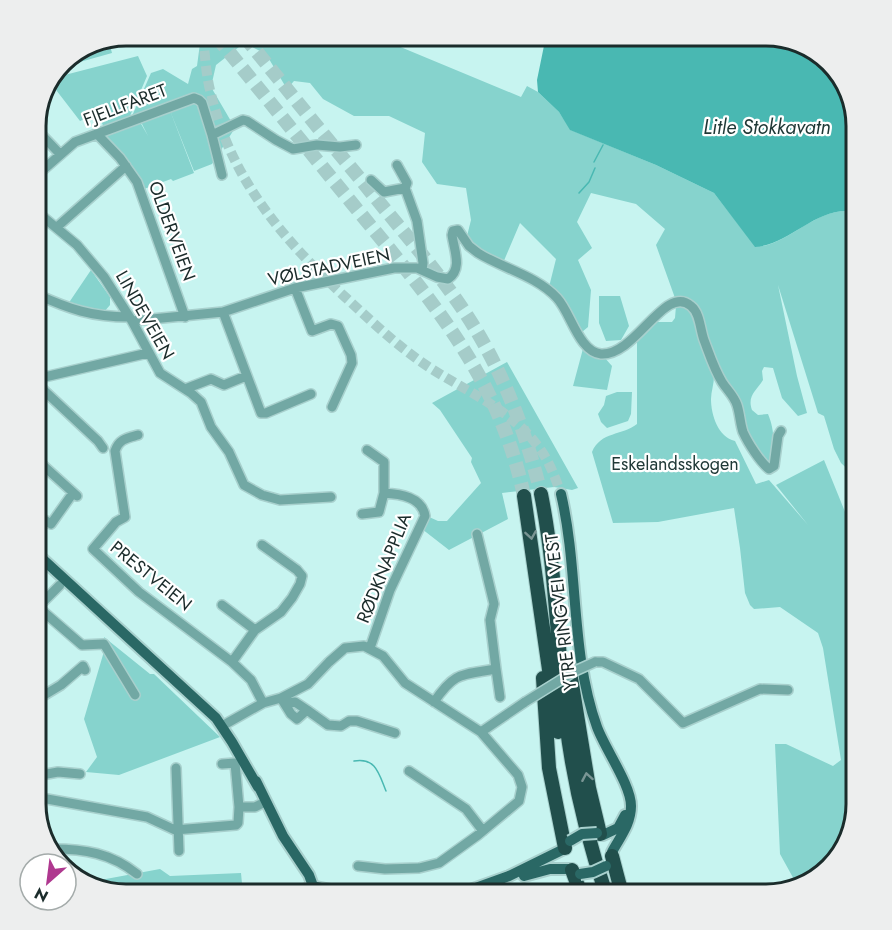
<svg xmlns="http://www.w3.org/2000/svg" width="892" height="930" viewBox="0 0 892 930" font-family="Jost,sans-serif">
	<rect width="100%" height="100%" fill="#c7f4f0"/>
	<!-- green -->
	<path fill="#86d3cd" d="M201 36H374L521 97 527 86 538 92 559 112 571 130 656 165 714 193 756 247C790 245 818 204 856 212V477L841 463 834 449 824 416 818 413 778 285 797 376 807 413 798 416 782 398 773 368 764 367 762 371 763 380C756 391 747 396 752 410L758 415 768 414C775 431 774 443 771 461L769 464 746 431 717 367 696 306 675 298 656 245 665 229 636 204 591 193 577 222 592 248 578 260 591 290 588 327 582 332 549 287 556 259 520 223 503 263 484 253 468 239V232L471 220 466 188 437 184 422 162 425 133 389 116H354L323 99 310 83 294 81 287 89 266 54 244 43 216 65 211 87 235 128 212 164 194 171 169 108 194 173 173 181 171 179 144 189 104 136 140 122 148 136 140 120 163 110 132 116 151 73 163 69 188 84 192 69 197 66Z
		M109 42 112 53 62 67 67 59Z
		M138 56 147 76 130 116 104 128 98 113 80 121 53 86 57 77Z
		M91 270 110 297V305L104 312 68 304Z
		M599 296H620L629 326 621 340 606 341 599 323Z
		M681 305 686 307 693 314C698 329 712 362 714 376 714 384 711 392 711 399 711 415 718 437 735 441L756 484 769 480 808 525 776 485 824 460 856 539V804L847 843 825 872 796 883 780 854 775 744H786L833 766 841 760 823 648 818 633 780 607 754 609 750 605 745 593 740 548 734 508 658 522 613 523 592 452C601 431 622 436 637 424V340L657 322H672L675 318 676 306Z
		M584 345 604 357 612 366 607 390 573 386Z
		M507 362 578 488 572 490 554 487 502 493 508 519 449 550 422 529 427 516 438 521H447L481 483 471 462 472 458 440 410 432 403Z
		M617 392H632L631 414 628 421 607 428 601 422 598 414 604 405 606 396Z
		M104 637 150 674H154L220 737 119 775 86 772 97 757 84 719 105 648Z
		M160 869 170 876 241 873 243 894H126L84 883Z"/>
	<!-- water -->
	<path fill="#49b8b2" d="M546 36H765L772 41 794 47 834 67 856 126V212C818 204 790 245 755 247L714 193 656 165 570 130 559 112 538 92 537 80Z"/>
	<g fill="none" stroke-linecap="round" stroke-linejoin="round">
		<!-- stream -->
		<path stroke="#49b8b2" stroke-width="1.5" d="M594 162 603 145
			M579 193 589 182 595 168
			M354 761C376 757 379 774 386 791"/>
		<!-- major-tunnel -->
		<path stroke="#a5ccc9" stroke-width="10" stroke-dasharray="10 5" stroke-linecap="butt" d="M203 36C205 55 206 76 211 94 231 179 282 238 344 296 368 318 393 342 420 361 458 388 509 407 537 445 549 460 555 477 561 494"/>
		<!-- highway-tunnel -->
		<path stroke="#a5ccc9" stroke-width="14" stroke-dasharray="14 7" stroke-linecap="butt" d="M216 36C261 91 306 147 351 202 427 295 499 375 524 496
			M244 36C283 84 322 133 362 181 397 225 435 267 466 314 502 369 526 431 541 494"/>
		<!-- minor casing -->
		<g stroke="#a8d0cd" stroke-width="12">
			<path id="minor" d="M36 129 60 154
				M97 134 120 158 137 182 185 317
				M212 135 222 175
				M397 165 407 183 405 188 417 221 423 263 422 270
				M36 176 75 142 194 98 199 100 202 103 212 135 243 120 247 121 276 140 293 149 317 145 340 147 356 145
				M371 180 384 192 405 188
				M36 211 77 245 104 277 132 321 160 373 191 393 201 402 211 427 229 452 244 485 262 495 280 500 331 497
				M57 227 126 166
				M295 288 312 331 331 324 338 326 351 355 352 363 332 407
				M36 294C69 309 92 317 129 317
				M223 312 261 413H266L311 394
				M132 321 223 312 295 288 394 268H417L437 277 448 279C463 269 454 250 452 235L453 231 458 230 469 246 478 253C502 268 537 276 557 298 571 313 579 352 601 354 636 356 665 283 691 306 700 313 700 329 704 340 709 353 714 369 722 382 727 390 734 396 737 405 740 414 740 423 743 432 748 443 760 462 769 469L774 466 778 436 781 431
				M36 379 148 353
				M36 383 98 441 103 448
				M185 389 211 379 224 385 246 376
				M138 435C127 438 119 439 115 451L125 517 116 522 93 549 139 592 232 662 251 680 263 703
				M36 459 77 496
				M36 510 43 519 51 524 73 493
				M362 514 379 512 384 493V462L367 450
				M222 605 255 630
				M38 607 82 645 104 644 135 695
				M36 609 60 585
				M370 648 390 590 425 516C422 497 400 494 384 493
				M232 662 255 630 281 612 292 598 300 584 302 576 297 570 262 545
				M595 662H603L639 679 683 723 760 689 788 690
				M496 669 500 697
				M281 698 291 714 297 719 307 710 328 725 341 726 349 721H357L395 733
				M36 700 61 685 83 666 85 670
				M434 702C455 671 462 675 496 669L490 620 494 604 477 534
				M285 704 295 702 307 710
				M222 726 263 703 281 698 308 684 329 662 345 648 364 646 383 656 405 683 481 732 518 775 522 787 519 801 478 835 439 863 419 868 385 869 358 866
				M481 732 525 702
				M222 764 235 763 239 807
				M176 768 179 851
				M409 771 466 809 483 831
				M36 776 58 772 80 774
				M36 792 41 798 47 799 147 817 175 830 236 825 238 823 239 807H255L265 802
				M53 849C84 849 111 853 137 874"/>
		</g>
		<!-- major casing -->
		<g stroke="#a8d0cd" stroke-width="14">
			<path id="major" d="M561 494C579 571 570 652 597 727 605 749 631 785 631 806 631 824 620 837 612 852
				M36 553 216 718 232 742 258 787
				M256 781 283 836 309 875 313 886
				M603 835 618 828 625 815
				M524 876 550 869H570
				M307 894 306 889 311 886 351 894
				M459 894 509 876 564 849"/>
		</g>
		<!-- highway casing -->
		<g stroke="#a8d0cd" stroke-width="16">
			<path id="highway" d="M541 494C556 569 557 645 566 721 573 780 587 838 606 894
				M524 496 558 732
				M569 666 589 788 600 834
				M543 678 549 768 565 848
				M612 856 622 894
				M572 870 581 894"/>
		</g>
		<!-- minor -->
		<use href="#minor" stroke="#72a8a4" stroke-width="9"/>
		<!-- major -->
		<use href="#major" stroke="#2a6865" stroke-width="10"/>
		<!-- highway -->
		<use href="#highway" stroke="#214f4c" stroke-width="14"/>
		<!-- minor-bridge casing -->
		<g stroke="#a8d0cd" stroke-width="12" stroke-linecap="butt">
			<path id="minor-bridge" d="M525 702 575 671 595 662"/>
		</g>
		<!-- major-bridge casing -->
		<g stroke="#a8d0cd" stroke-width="14" stroke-linecap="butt">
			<path id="major-bridge" d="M570 841 582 834 597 833
				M580 874 593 872 606 866"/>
		</g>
		<!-- minor-bridge -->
		<use href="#minor-bridge" stroke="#72a8a4" stroke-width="9"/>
		<!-- major-bridge -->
		<use href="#major-bridge" stroke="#2a6865" stroke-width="10"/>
	</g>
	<!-- one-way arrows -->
	<defs><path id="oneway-chevron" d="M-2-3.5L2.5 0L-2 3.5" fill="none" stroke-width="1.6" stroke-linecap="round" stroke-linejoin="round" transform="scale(1.5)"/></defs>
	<g stroke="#7a9594">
		<use href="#oneway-chevron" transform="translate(531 535) rotate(81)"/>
		<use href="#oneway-chevron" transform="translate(587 777) rotate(-100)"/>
	</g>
	<g text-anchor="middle" stroke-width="4.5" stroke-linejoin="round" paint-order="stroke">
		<!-- street labels -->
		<g font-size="18" fill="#1b2c2b" stroke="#fff">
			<text transform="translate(125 105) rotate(-21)" y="6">FJELLFARET</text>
			<text transform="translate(172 231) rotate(70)" y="6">OLDERVEIEN</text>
			<text transform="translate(329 267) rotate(-12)" y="6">VØLSTADVEIEN</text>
			<text transform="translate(145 315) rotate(60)" y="6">LINDEVEIEN</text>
			<text transform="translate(384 568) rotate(-68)" y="6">RØDKNAPPLIA</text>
			<text transform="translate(151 576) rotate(39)" y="6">PRESTVEIEN</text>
			<text transform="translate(561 612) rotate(-97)" y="6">YTRE RINGVEI VEST</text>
		</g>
		<!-- park labels -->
		<g font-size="18" fill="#203937" stroke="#fff">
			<text x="675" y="470">Eskelandsskogen</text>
		</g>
		<!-- water labels -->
		<g font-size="20" font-style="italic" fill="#1e3735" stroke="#fff">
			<text x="767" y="134">Litle Stokkavatn</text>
		</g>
	</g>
	<!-- crop -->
	<path d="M0 0H892V930H0ZM126 46H766A80 80 0 0 1 846 126V804A80 80 0 0 1 766 884H126A80 80 0 0 1 46 804V126A80 80 0 0 1 126 46Z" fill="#edeeee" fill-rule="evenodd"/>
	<path fill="none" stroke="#1b2c2b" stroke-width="3" d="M126 46H766A80 80 0 0 1 846 126V804A80 80 0 0 1 766 884H126A80 80 0 0 1 46 804V126A80 80 0 0 1 126 46Z"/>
	<!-- north arrow -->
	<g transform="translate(48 882) rotate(208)"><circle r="28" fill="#ffffff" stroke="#a4abaa" stroke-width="1.5"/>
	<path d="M0-4.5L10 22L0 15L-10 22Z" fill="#af388f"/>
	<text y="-9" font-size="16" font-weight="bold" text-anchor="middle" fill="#1b2c2b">N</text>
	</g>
</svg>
